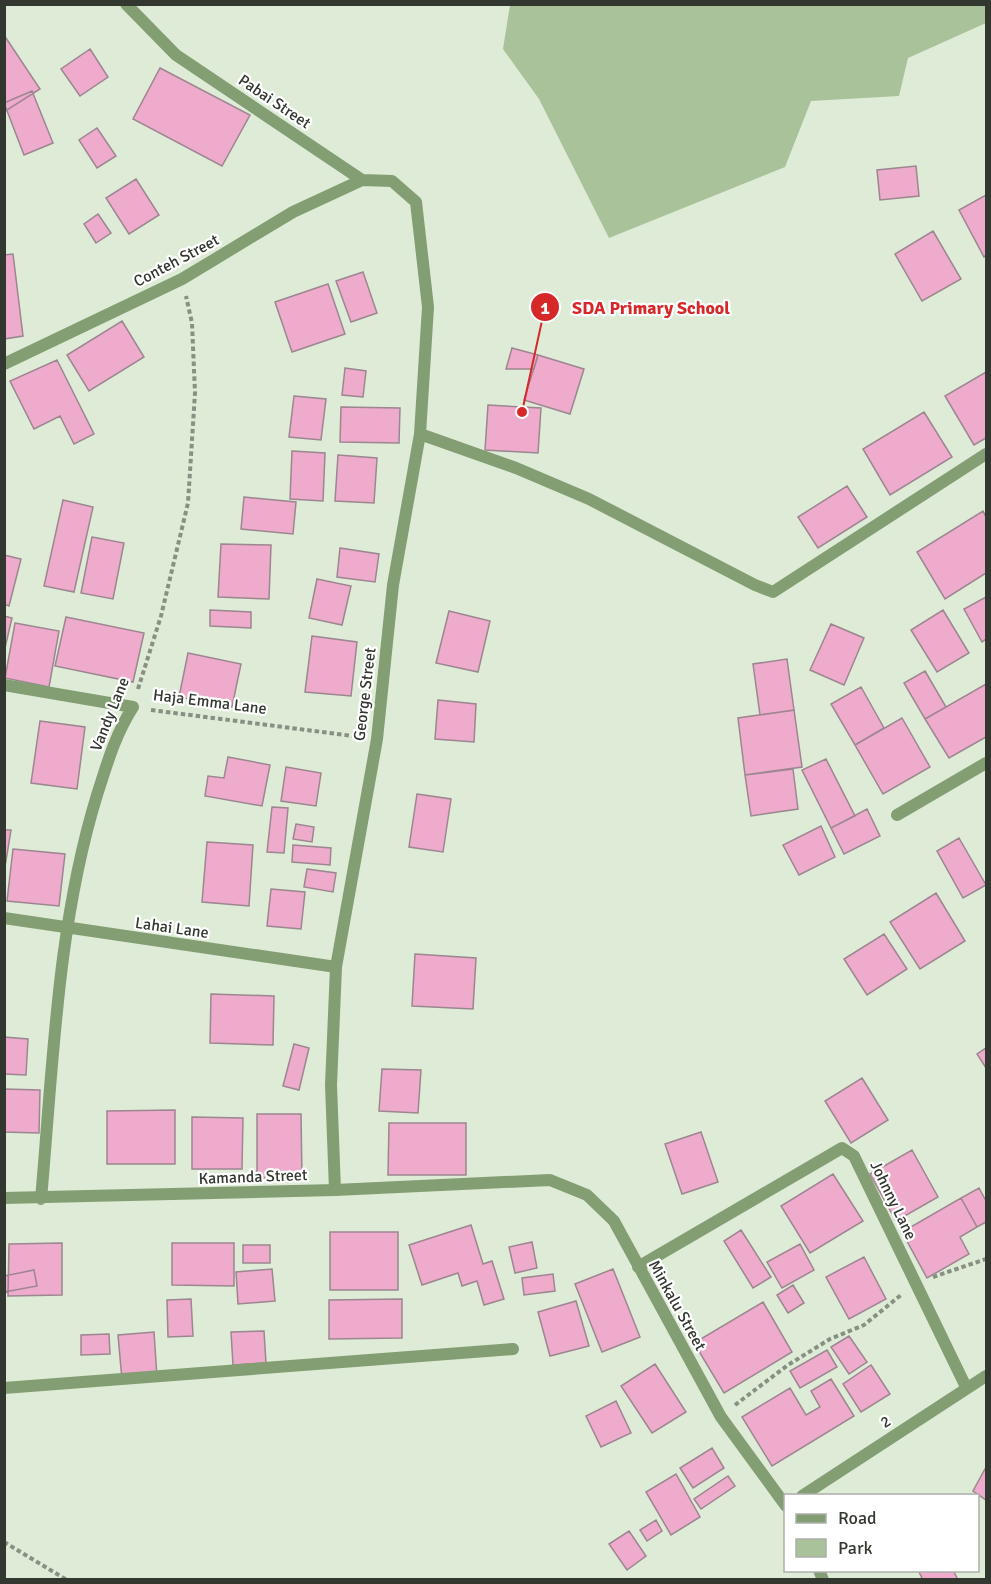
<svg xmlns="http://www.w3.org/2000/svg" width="991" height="1584" viewBox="0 0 991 1584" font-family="Signika,sans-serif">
	<rect width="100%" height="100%" fill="#deebd7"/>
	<!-- green -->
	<path fill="#a9c299" d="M510 5 986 4V23L908 58 899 96 811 101 785 167 609 238 539 99 503 49Z"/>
	<!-- building -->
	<path fill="#eeabcb" stroke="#9c8690" stroke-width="1.5" d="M4 35 40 89 4 112Z
		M90 49 108 77 80 96 61 69Z
		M160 68 250 115 222 166 133 119Z
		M32 91 53 143 24 155 4 103Z
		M97 128 116 156 97 168 79 140Z
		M916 166 919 196 880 200 877 170Z
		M136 179 159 215 129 234 106 198Z
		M986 195V255L984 257 959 210Z
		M98 214 111 233 96 243 84 224Z
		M933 231 961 279 922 301 895 254Z
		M13 254 23 336 4 339V255Z
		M363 272 377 313 351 322 336 281Z
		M328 284 345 334 292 352 275 302Z
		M122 321 144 357 89 391 67 355Z
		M512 348 538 355 534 369H506Z
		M538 355 584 369 570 414 524 400Z
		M57 360 94 434 74 444 60 416 34 429 10 381Z
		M345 368 366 371 363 397 342 395Z
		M986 372V438L974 445 945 396Z
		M294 396 326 399 321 440 289 437Z
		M488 405 541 408 538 453 485 450Z
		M341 407 400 408 399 443 340 442Z
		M924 412 952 457 890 495 863 449Z
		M292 451 325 453 323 501 290 499Z
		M338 455 377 458 374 503 335 501Z
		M847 486 867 517 818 548 798 517Z
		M244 497 296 502 293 534 241 529Z
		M63 500 93 507 74 592 44 586Z
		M983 511 986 517V573L945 599 917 552Z
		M92 537 124 543 113 599 81 593Z
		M221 544 271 545 269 599 218 597Z
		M340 548 379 554 375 582 337 577Z
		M4 555 21 559 9 606 4 604Z
		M317 579 351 586 342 625 309 618Z
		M986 597V639L982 642 964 609Z
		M210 610 251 612V628L210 626Z
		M943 610 969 653 937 672 911 630Z
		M449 611 490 621 478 672 436 663Z
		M4 616 12 618 4 652Z
		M66 617 144 633 133 682 55 666Z
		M15 623 59 631 49 687 5 678Z
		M831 624 864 638 844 685 810 670Z
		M312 636 357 642 351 696 305 692Z
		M188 653 241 664 232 707 179 697Z
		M787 659 794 710 760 715 753 664Z
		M925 671 946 707 925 719 904 683Z
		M986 684V737L949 758 925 719Z
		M861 687 884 728 855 745 831 704Z
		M438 700 476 704 474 742 435 739Z
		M794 710 802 767 745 775 738 718Z
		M902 718 930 767 883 794 855 745Z
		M40 721 85 727 77 789 31 783Z
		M228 757 270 765 262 806 205 796 208 776 224 778Z
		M826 759 855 816 831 828 802 770Z
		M286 767 321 773 316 806 281 801Z
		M793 769 798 809 751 816 745 775Z
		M417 794 451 799 443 852 409 847Z
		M272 807 288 808 284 853 267 852Z
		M867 809 880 836 844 854 831 828Z
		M296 824 314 827 312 842 293 839Z
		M821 826 835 857 799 875 783 845Z
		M4 830H11L4 873Z
		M959 838 986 885 963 898 937 851Z
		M207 842 253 845 249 906 202 902Z
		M293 845 331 848 330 865 292 862Z
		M13 849 65 854 59 906 7 901Z
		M307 869 336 873 333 892 304 887Z
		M271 889 305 892 301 929 267 926Z
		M936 893 965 941 920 969 890 922Z
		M884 934 907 969 867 995 844 959Z
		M415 954 476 958 473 1009 412 1006Z
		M211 994 274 996 273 1045 210 1043Z
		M4 1037 28 1039 26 1075 4 1074Z
		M294 1044 309 1048 299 1090 283 1086Z
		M986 1048V1068L977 1054Z
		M382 1069 421 1070 418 1113 379 1111Z
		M862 1078 888 1120 851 1143 825 1101Z
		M4 1089 40 1090 39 1133 4 1132Z
		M175 1110V1164H107V1111Z
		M257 1114H301L302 1178H257Z
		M192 1117 243 1118 242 1169H192Z
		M389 1123H466V1175H388Z
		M701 1132 718 1182 682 1194 665 1144Z
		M912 1150 938 1197 896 1221 870 1174Z
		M833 1174 863 1221 810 1253 781 1206Z
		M979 1188 986 1201V1222L977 1227 961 1198Z
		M961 1198 977 1227 960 1237 969 1254 927 1278 902 1232Z
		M471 1225 483 1264 492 1261 504 1299 484 1305 477 1281 462 1286 458 1273 422 1285 409 1245Z
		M741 1230 771 1277 753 1288 724 1241Z
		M330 1232H398V1290H330Z
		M532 1242 537 1268 515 1273 509 1247Z
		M62 1243V1295L8 1296 9 1244Z
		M172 1243H234V1286L172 1285Z
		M800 1244 814 1270 782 1288 767 1262Z
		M243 1245H270V1263H243Z
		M864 1257 886 1299 849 1319 826 1277Z
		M272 1269 275 1301 238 1304 236 1272Z
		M613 1269 640 1337 602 1352 575 1284Z
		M34 1270 37 1286 4 1292V1276Z
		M553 1274 555 1291 524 1295 522 1278Z
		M793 1285 804 1303 788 1313 777 1295Z
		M191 1299 193 1336 168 1337 167 1300Z
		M402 1299V1338L329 1339V1300Z
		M576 1301 589 1346 550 1356 538 1312Z
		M763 1302 792 1352 724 1393 694 1343Z
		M264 1331 266 1363 233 1365 231 1332Z
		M154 1332 157 1377 122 1380 118 1335Z
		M109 1334 110 1354 81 1355V1335Z
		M849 1336 867 1362 849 1374 831 1347Z
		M827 1350 837 1367 800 1388 790 1371Z
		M655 1364 686 1412 652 1433 621 1386Z
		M871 1365 890 1394 861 1412 843 1384Z
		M831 1379 854 1416 772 1466 742 1417 790 1388 806 1415 820 1407 811 1391Z
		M616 1401 631 1433 601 1447 586 1416Z
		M712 1448 724 1468 693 1488 680 1468Z
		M986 1467V1500L973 1491Z
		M676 1474 700 1517 671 1535 646 1492Z
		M728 1476 735 1486 701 1509 694 1499Z
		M656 1520 662 1531 647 1541 640 1530Z
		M629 1531 646 1556 627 1570 609 1544Z
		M918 1570H953L958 1580H923Z"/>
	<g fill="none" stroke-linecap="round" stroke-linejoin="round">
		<!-- path -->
		<path stroke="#879082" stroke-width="4" stroke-dasharray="4.5 3" stroke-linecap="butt" d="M138 689 161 616 188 503 195 393 192 323 186 296
			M151 710 361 737
			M933 1277 986 1259
			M735 1405 788 1365 830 1339 864 1325 901 1295
			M4 1542 67 1580"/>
		<!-- street -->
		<path stroke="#849e73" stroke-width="12" d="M126 4 176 55 362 180 392 181 416 202 428 307 420 434 393 585 377 739 336 967 331 1085 335 1190
			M4 364 182 279 293 212 362 180
			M420 434 516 468 589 499 755 585 773 592 986 454
			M4 685 133 707C115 735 107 764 97 795 57 925 53 1065 41 1199
			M897 815 986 763
			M4 918 336 967
			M4 1198 335 1190 550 1180 587 1195 614 1221 721 1417 786 1506
			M638 1267 842 1148 854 1156 966 1387
			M4 1388 513 1349
			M802 1496 986 1376
			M819 1570 823 1580"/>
	</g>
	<g text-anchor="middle" stroke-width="4.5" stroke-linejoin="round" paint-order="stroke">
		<!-- street labels -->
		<g font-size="16" fill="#32372f" stroke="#fff">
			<text transform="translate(275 101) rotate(34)" y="6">Pabai Street</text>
			<text transform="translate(176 260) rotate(-28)" y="6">Conteh Street</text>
			<text transform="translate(364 694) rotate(-83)" y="6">George Street</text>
			<text transform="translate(210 701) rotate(7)" y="6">Haja Emma Lane</text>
			<text transform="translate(109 714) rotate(-68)" y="6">Vandy Lane</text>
			<text transform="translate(172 927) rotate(8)" y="6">Lahai Lane</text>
			<text transform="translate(253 1176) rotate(-2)" y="6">Kamanda Street</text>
			<text transform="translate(894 1200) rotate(64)" y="6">Johnny Lane</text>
			<text transform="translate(678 1305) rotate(61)" y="6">Minkalu Street</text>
			<text transform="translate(885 1421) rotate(-33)" y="6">2</text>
		</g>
	</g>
	<!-- callouts -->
	<path fill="none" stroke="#d62828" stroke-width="2" d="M522 412L545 307"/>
	<g fill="#d62828" stroke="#fff" stroke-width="2">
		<circle cx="522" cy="412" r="6"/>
		<circle cx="545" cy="307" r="15"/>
	</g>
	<g font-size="18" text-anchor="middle" font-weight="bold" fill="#fff">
		<text x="545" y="314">1</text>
	</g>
	<g font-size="18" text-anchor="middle" font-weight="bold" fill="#d62828" stroke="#fff" stroke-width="4.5" stroke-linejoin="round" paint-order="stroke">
		<text x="651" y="314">SDA Primary School</text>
	</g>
	<!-- border -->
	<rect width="991" height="1584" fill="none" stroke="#32372f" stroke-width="12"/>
	<!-- legend -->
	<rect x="784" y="1494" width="195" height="78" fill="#ffffff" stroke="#adafac" stroke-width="1.5"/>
	<rect x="796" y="1514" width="30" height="9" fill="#849e73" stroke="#adafac" stroke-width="1.5"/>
	<text x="838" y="1524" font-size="18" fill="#32372f">Road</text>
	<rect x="796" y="1539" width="30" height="18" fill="#a9c299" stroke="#adafac" stroke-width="1.5"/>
	<text x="838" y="1554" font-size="18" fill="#32372f">Park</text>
</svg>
